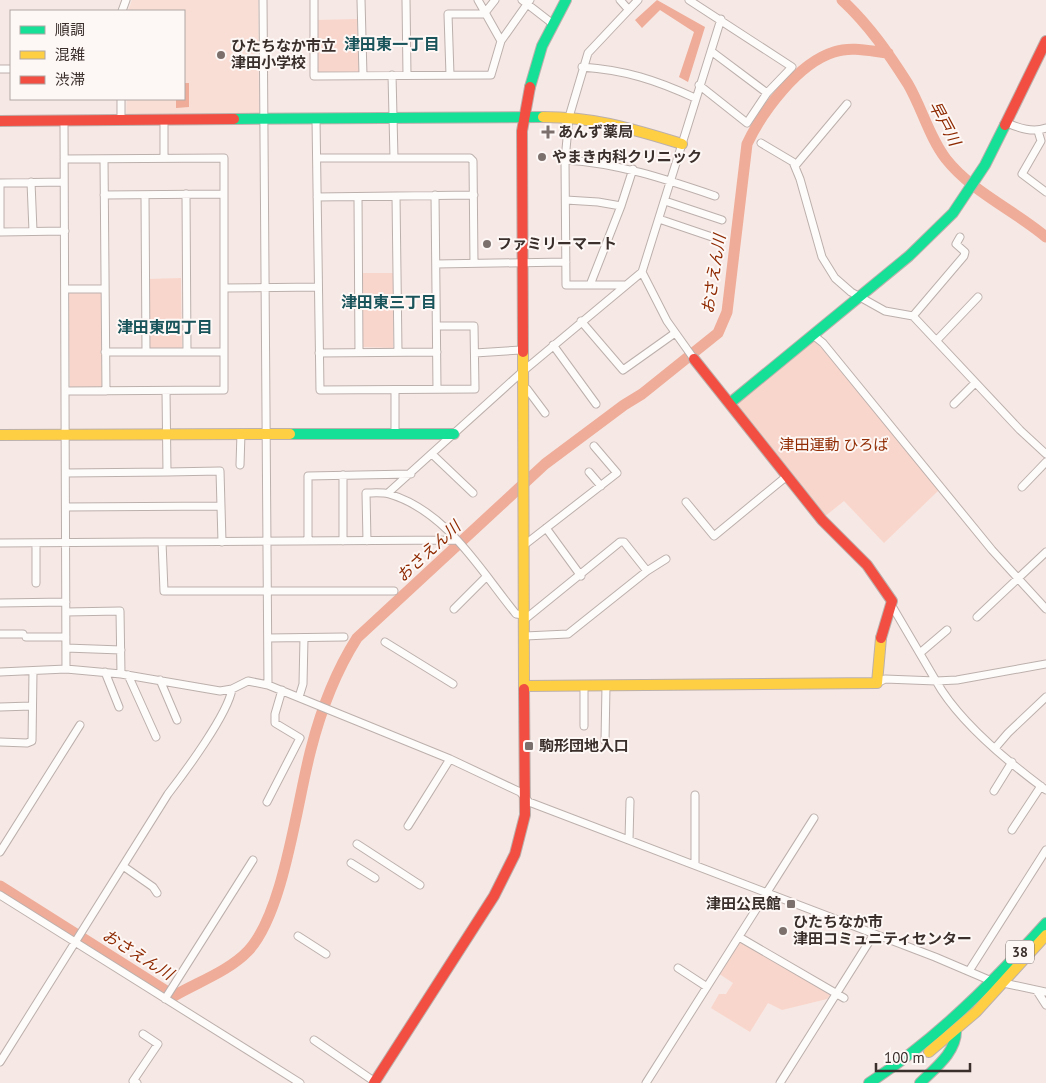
<svg xmlns="http://www.w3.org/2000/svg" width="1046" height="1083" viewBox="0 0 1046 1083" font-family="'PT Sans','Noto Sans JP',sans-serif">
	<rect width="100%" height="100%" fill="#f6e8e4"/>
	<!-- built -->
	<path fill="#f9ded5" d="M132 0H258L259 113 126 117 127 99H184V11H128Z"/>
	<!-- green -->
	<path fill="#f9d6cc" d="M357 19 359 72 317 74 316 20Z
		M361 273H393V348L361 347Z
		M181 278 182 350 148 351 147 279Z
		M68 292H101L102 390 70 389Z
		M814 339 939 490 884 543 844 501 824 517 736 405Z
		M738 939 832 993 827 999 782 1010 768 1003 750 1032 711 1008 719 994H726L733 983 718 973Z"/>
	<!-- water -->
	<path fill="#eeac99" d="M657 0 705 27 688 82 679 77 694 32 660 10 642 28 635 20Z
		M184 83H189V107L176 108V99H184Z"/>
	<g fill="none" stroke-linecap="round" stroke-linejoin="round">
		<!-- river -->
		<path stroke="#eeac99" stroke-width="11" d="M842 0C869 25 889 54 908 84 922 108 929 137 946 159 972 192 1014 210 1046 237
			M0 886 174 996C198 982 229 971 248 951 284 913 297 801 311 749 321 710 336 671 357 638L545 464 624 405 642 394 718 333 727 312 747 144C762 112 798 63 834 52 851 46 870 51 888 53"/>
		<!-- street casing -->
		<g stroke="#bcb0ac" stroke-width="9">
			<path id="street" d="M263 0 268 685
				M314 0V76L491 75 501 41 530 0
				M361 0 363 75
				M406 0 407 75
				M478 0 501 41
				M522 0 553 24
				M620 0 628 9
				M689 0 792 67 767 93 747 123 699 85
				M122 11 126 0
				M711 51 767 93
				M582 67C625 70 656 80 695 98
				M0 69H11
				M392 75 394 158
				M450 75 448 14H484L495 0
				M121 99V120
				M316 119 320 390 475 389 474 326H437
				M64 120 66 669
				M164 120V158
				M1007 123C1019 128 1033 133 1046 128
				M1038 131 1041 141 1022 174 1046 192
				M761 143 793 162 800 179 822 257 835 278 851 292 885 311 913 316 1020 430 1046 454
				M317 158H470L473 161 474 263
				M64 159 224 158V390L66 391
				M104 159 106 391
				M565 160C618 163 665 179 715 196
				M795 166 847 104
				M31 182 33 231
				M0 183 64 182
				M0 183V232
				M186 194 187 352
				M104 195 224 194
				M145 195 146 352
				M435 195 437 389
				M396 196 398 352
				M317 197 474 195
				M358 197 359 352
				M566 200 598 202 621 206
				M665 201 722 220
				M659 219 712 237
				M0 232 65 231
				M436 264 566 262
				M642 272 667 321 694 359
				M590 285 621 206 633 169
				M624 285H566L565 160 569 117 588 53 638 0
				M224 288 318 287
				M65 289H105
				M913 316 964 256 965 252 956 244 960 237
				M581 321 623 370 675 333
				M813 335 823 343 992 550 1046 609
				M937 340 978 297
				M553 345 596 404
				M105 352H224
				M319 353 437 352
				M475 353 521 350
				M523 388 527 389 545 413
				M395 390V434
				M166 391 167 472 220 471 222 542
				M954 404 975 383
				M432 454 473 493
				M240 465 241 433
				M589 472 601 486
				M66 473 167 472
				M343 475V541
				M1022 487 1046 462
				M388 493 522 372 642 272 721 19
				M686 502 714 536 787 476
				M66 507 221 506
				M546 528 581 576
				M308 541V476L411 474
				M367 541 366 493C373 493 382 492 389 494 447 511 480 570 516 614L524 615
				M162 542 164 591H394
				M0 543 456 540
				M36 543V583
				M523 546 617 473 594 446
				M0 603 66 602
				M892 606 936 681 957 680 1046 664
				M454 609 486 577
				M66 612 120 611 121 674
				M977 617 1046 552
				M524 620 620 542H624L647 571
				M0 634H23
				M525 636 568 634 647 571 666 559
				M26 637H66
				M268 638 344 637
				M385 642 453 684
				M66 648 121 650
				M920 653 947 630
				M0 672 66 669 121 674 220 691 232 689 248 681 268 685 450 759 520 792 529 802 935 957 989 980 1046 992
				M105 672 119 707
				M128 675 156 737
				M160 680 177 720
				M877 683 885 679 936 681C959 722 1008 762 1046 790
				M584 687V726
				M299 697 303 684 304 638
				M0 707 31 706
				M605 741 606 686
				M0 742 27 743 32 741 33 672
				M996 747 1008 733 1046 697
				M994 791 1012 762
				M695 795V864
				M267 802 300 738 275 723V714L282 690
				M408 826 450 759
				M1012 830 1041 786
				M629 840 630 801
				M357 844 420 885
				M0 852 80 725
				M351 863 375 878
				M123 866 153 887 157 893
				M0 895 300 1083
				M298 936 326 954
				M739 937 844 998
				M678 968 707 987
				M969 971 1046 850
				M1037 991 1046 1005
				M165 999 253 860
				M314 1040 375 1082
				M0 1062 168 794C185 772 228 714 232 689
				M137 1083 133 1081 158 1044 143 1034
				M646 1083 814 818
				M780 1083 874 934"/>
		</g>
		<!-- fast casing -->
		<g stroke="#bcb0ac" stroke-width="12">
			<path id="fast" d="M530 87 542 46 566 0
				M234 119 543 117
				M730 403 909 256 953 213 985 165 1005 125
				M290 434H454
				M869 1083C937 1039 992 983 1046 923
				M920 1083C934 1069 957 1052 956 1030"/>
		</g>
		<!-- slow casing -->
		<g stroke="#bcb0ac" stroke-width="12">
			<path id="slow" d="M543 117C596 117 632 129 682 144
				M523 352 524 689
				M0 435 290 434
				M525 686 877 683 881 638
				M929 1052 976 1012 1046 935"/>
		</g>
		<!-- jam casing -->
		<g stroke="#bcb0ac" stroke-width="12">
			<path id="jam" d="M0 121 234 119
				M1005 125 1046 41
				M523 352 522 131 530 87
				M694 359 822 520 867 565 892 601 881 638
				M374 1083 494 896 515 854 525 815 524 689"/>
		</g>
		<!-- street -->
		<use href="#street" stroke="#fefcfb" stroke-width="7"/>
		<!-- fast -->
		<use href="#fast" stroke="#16e098" stroke-width="10"/>
		<!-- slow -->
		<use href="#slow" stroke="#ffcf43" stroke-width="10"/>
		<!-- jam -->
		<use href="#jam" stroke="#f24e42" stroke-width="10"/>
	</g>
	<!-- markers -->
	<g fill="#7c706c" stroke="#fdf7f5" stroke-width="2">
		<circle cx="221" cy="55" r="5"/>
		<path d="M545.5 124.5h5v5h5v5h-5v5h-5v-5h-5v-5h5z"/>
		<circle cx="542" cy="157" r="5"/>
		<circle cx="487" cy="244" r="5"/>
		<rect x="524" y="741" width="10" height="10" rx="2.5"/>
		<rect x="786" y="899" width="10" height="10" rx="2.5"/>
		<circle cx="783" cy="931" r="5"/>
	</g>
	<g text-anchor="middle" stroke-width="4" stroke-linejoin="round" paint-order="stroke">
		<!-- shield labels -->
		<rect fill="#fdf7f5" stroke="#746b68" stroke-width="1" x="1006" y="940.5" width="28" height="23" rx="4"/>
		<g font-size="14" font-weight="bold" fill="#3a2f2b">
			<text x="1020" y="957">38</text>
		</g>
		<!-- poi labels -->
		<g font-size="15" font-weight="bold" fill="#3a2f2b" stroke="#fdf7f5" text-anchor="start">
			<text x="231" y="51">ひたちなか市立<tspan x="231" dy="17">津田小学校</tspan></text>
			<text x="558" y="137">あんず薬局</text>
			<text x="552" y="162">やまき内科クリニック</text>
			<text x="497" y="249">ファミリーマート</text>
			<text x="539" y="751">駒形団地入口</text>
			<text x="781" y="909" text-anchor="end">津田公民館</text>
			<text x="793" y="927">ひたちなか市<tspan x="793" dy="17">津田コミュニティセンター</tspan></text>
		</g>
		<!-- park labels -->
		<g font-size="15" fill="#912c04" stroke="#fdf7f5">
			<text x="834" y="450">津田運動 ひろば</text>
		</g>
		<!-- neighbourhood labels -->
		<g font-size="16" font-weight="bold" fill="#19545b" stroke="#fdf7f5">
			<text x="392" y="50">津田東一丁目</text>
			<text x="389" y="308">津田東三丁目</text>
			<text x="165" y="333">津田東四丁目</text>
		</g>
		<!-- water labels -->
		<g font-size="16" font-style="italic" fill="#8e2901" stroke="#fdf7f5">
			<text transform="translate(945 123) rotate(62)" y="6">早戸川</text>
			<text transform="translate(713 274) rotate(-81)" y="6">おさえん川</text>
			<text transform="translate(428 551) rotate(-43)" y="6">おさえん川</text>
			<text transform="translate(138 954) rotate(32)" y="6">おさえん川</text>
		</g>
	</g>
	<!-- legend -->
	<rect x="10" y="10" width="175" height="90" fill="#fdf7f5" stroke="#afa7a4"/>
	<rect x="20" y="26" width="25" height="8" fill="#16e098" stroke="#afa7a4"/>
	<text x="55" y="35" font-size="15" fill="#3a2f2b">順調</text>
	<rect x="20" y="51" width="25" height="8" fill="#ffcf43" stroke="#afa7a4"/>
	<text x="55" y="60" font-size="15" fill="#3a2f2b">混雑</text>
	<rect x="20" y="76" width="25" height="8" fill="#f24e42" stroke="#afa7a4"/>
	<text x="55" y="85" font-size="15" fill="#3a2f2b">渋滞</text>
	<!-- scale -->
	<path d="M876 1063v8h94v-8" fill="none" stroke="#3a2f2b" stroke-width="2.5"/>
	<text x="884" y="1063" font-size="15" fill="#3a2f2b" stroke="#fdf7f5" stroke-width="4" paint-order="stroke">100 m</text>
</svg>
